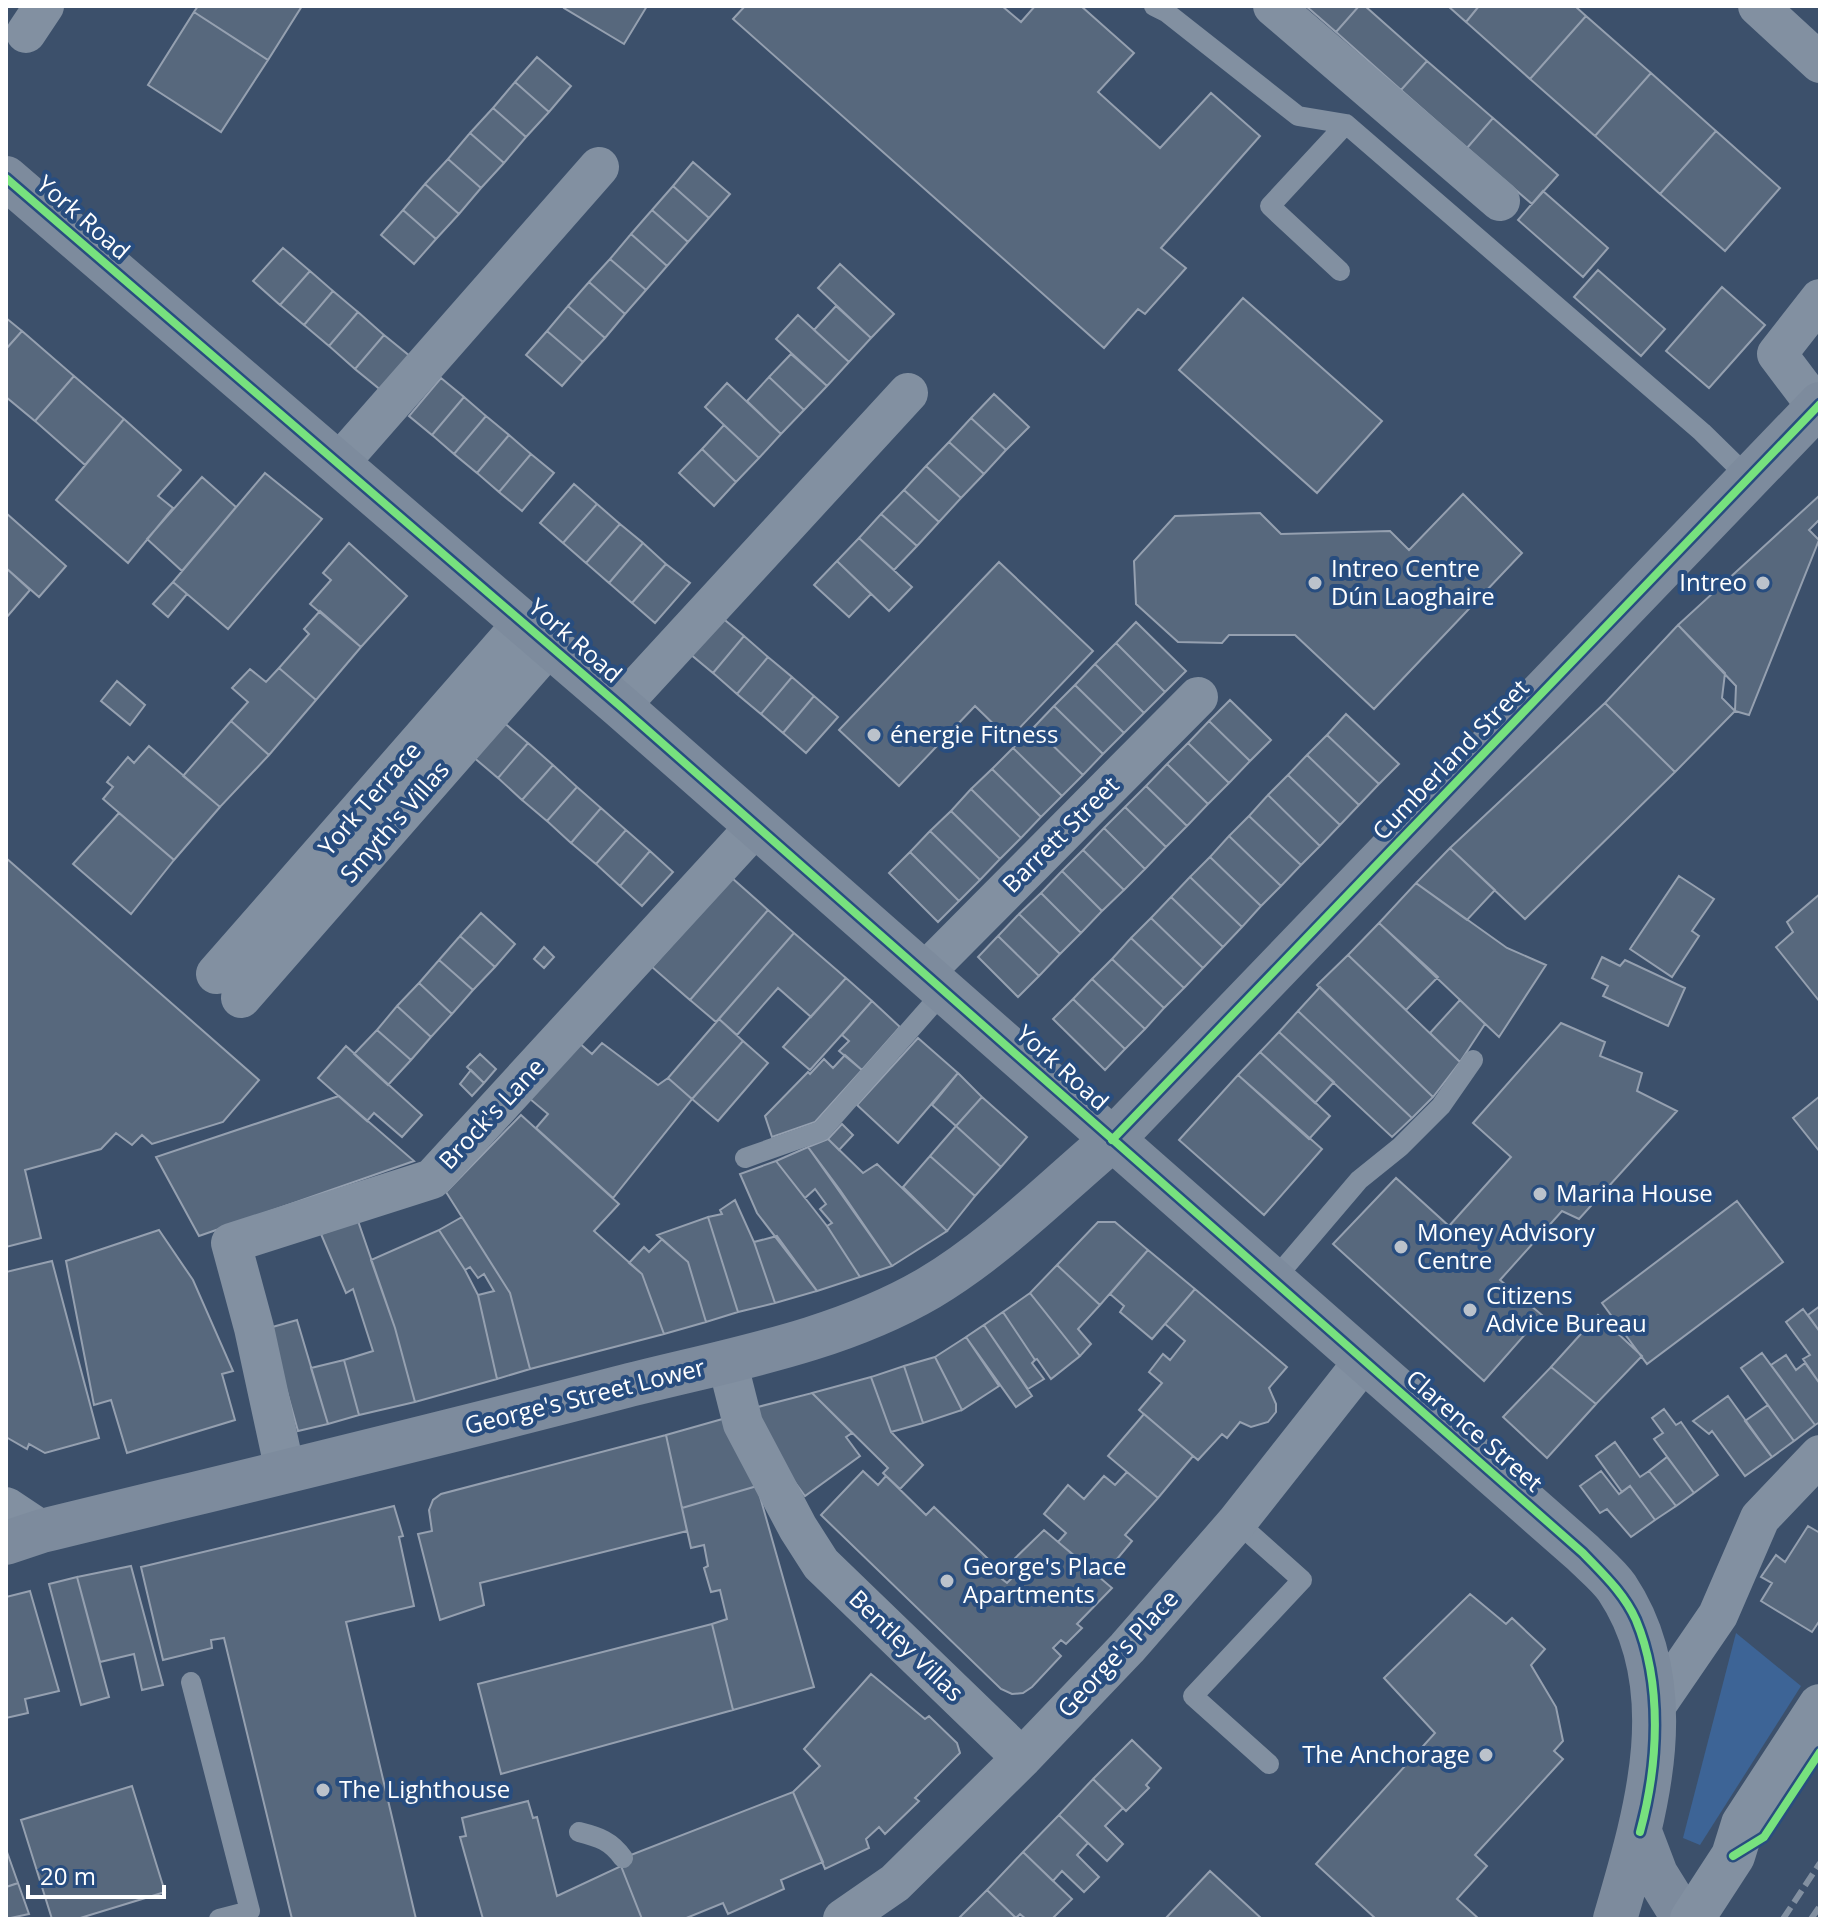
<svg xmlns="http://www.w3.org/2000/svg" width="1826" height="1925" viewBox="0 0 1826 1925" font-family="'Open Sans',sans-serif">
	<rect width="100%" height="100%" fill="#3c506b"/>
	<!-- green -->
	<path fill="#3d6496" d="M1736 1633 1801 1686 1700 1845 1683 1838Z"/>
	<!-- building -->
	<path fill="#57687d" stroke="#95a0b0" stroke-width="2" d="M198 6H302L268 60 194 12Z
		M565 6H647L624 44 564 8Z
		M745 6H1002L1021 22 1035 6H1081L1134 53 1098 92 1160 148 1211 93 1260 136 1161 248 1186 268 1145 314 1138 309 1104 348 733 19Z
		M1306 6H1359L1336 32Z
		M1359 6H1365L1427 61 1401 90 1336 32Z
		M1448 6H1479L1466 22Z
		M1479 6H1575L1586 16 1530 79 1466 22Z
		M194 12 268 60 221 132 148 85Z
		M1586 16 1651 73 1595 136 1530 79Z
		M537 57 571 86 549 112 515 82Z
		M1427 61 1493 118 1467 148 1401 90Z
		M1651 73 1716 131 1660 194 1595 136Z
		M515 82 549 112 526 137 493 108Z
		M493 108 526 137 504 163 470 133Z
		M1493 118 1558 175 1532 204 1467 148Z
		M1716 131 1780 188 1725 251 1660 194Z
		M470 133 504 163 481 188 448 159Z
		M448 159 481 188 459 214 425 184Z
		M693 162 730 194 709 218 673 186Z
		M425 184 459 214 436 239 403 210Z
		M673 186 709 218 688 242 652 210Z
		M1543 191 1608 248 1583 277 1518 220Z
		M403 210 436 239 414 264 381 235Z
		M652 210 688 242 667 266 631 234Z
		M631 234 667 266 646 290 610 259Z
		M283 248 310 271 280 305 253 281Z
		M610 259 646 290 625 314 589 282Z
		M840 264 894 314 871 338 818 288Z
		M1598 270 1665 329 1641 356 1574 297Z
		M310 271 333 291 304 325 280 305Z
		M589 282 625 314 605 338 568 306Z
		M1722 287 1765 325 1709 388 1666 351Z
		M333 291 358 312 329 346 304 325Z
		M1243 298 1382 421 1317 493 1179 370Z
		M568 306 605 338 583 362 547 331Z
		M836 306 871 338 849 362 814 330Z
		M358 312 384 335 355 369 329 346Z
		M798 315 849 362 827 386 776 339Z
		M6 318 22 331 6 349Z
		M22 331 74 376 35 421 6 397V349Z
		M547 331 583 362 562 386 526 355Z
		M384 335 411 357 382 391 355 369Z
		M791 354 827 386 804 410 769 377Z
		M74 376 124 419 85 465 35 421Z
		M769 377 804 410 781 434 747 401Z
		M441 378 464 397 432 435 409 416Z
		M727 383 781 434 759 458 705 407Z
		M994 394 1029 427 1006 450 971 418Z
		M464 397 486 416 454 454 432 435Z
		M486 416 509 435 477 473 454 454Z
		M971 418 1006 450 984 474 949 442Z
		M124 419 181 470 158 496 173 508 128 563 56 500Z
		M724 425 759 458 736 482 702 449Z
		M509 435 531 454 499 492 477 473Z
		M949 442 984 474 961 498 926 466Z
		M702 449 736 482 714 506 679 473Z
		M531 454 554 473 522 511 499 492Z
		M926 466 961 498 939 522 904 490Z
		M265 473 322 519 228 629 173 582Z
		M202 477 236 507 182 571 147 539Z
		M574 484 597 504 563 543 540 523Z
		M904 490 939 522 917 546 881 514Z
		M1463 494 1522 553 1374 709 1295 635H1229L1222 643 1178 642 1136 604 1134 561 1175 516 1260 513 1281 534 1390 531 1409 550Z
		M1820 495V519L1809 530 1819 540 1749 715 1735 711 1736 686 1678 625Z
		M597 504 620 524 586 563 563 543Z
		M6 513 66 566 39 597 6 568Z
		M881 514 917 546 894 570 859 538Z
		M620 524 643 543 609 583 586 563Z
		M859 538 912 587 889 611 837 561Z
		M349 543 407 596 361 647 310 604 331 580 323 573Z
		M643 543 666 564 632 603 609 583Z
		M837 561 871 594 849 617 814 585Z
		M999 562 1093 651 1009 739 975 706 899 786 839 730Z
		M666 564 690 583 655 623 632 603Z
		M6 568 30 590 6 618Z
		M173 582 187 594 168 617 153 604Z
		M320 611 361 647 316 700 279 668 309 634 304 629Z
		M720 616 744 636 713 673 689 653Z
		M1136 622 1186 671 1165 692 1116 643Z
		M1678 625 1725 673 1722 698 1735 711 1675 772 1605 703Z
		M744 636 768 657 737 694 713 673Z
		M1116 643 1165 692 1144 713 1095 664Z
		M768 657 792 677 761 714 737 694Z
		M1095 664 1144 713 1124 733 1075 685Z
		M279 668 316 700 269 755 231 721 248 702 232 688 250 669 266 682Z
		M792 677 814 696 783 733 761 714Z
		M117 681 145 705 130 725 101 701Z
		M1075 685 1124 733 1103 754 1054 706Z
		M814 696 838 717 806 753 783 733Z
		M1230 700 1271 740 1250 761 1209 721Z
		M1605 703 1675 772 1525 919 1450 848Z
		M1054 706 1103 754 1083 775 1034 727Z
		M1346 714 1399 764 1379 784 1327 735Z
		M231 721 269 755 220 807 183 776Z
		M502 721 528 743 498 778 472 756Z
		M1209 721 1250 761 1229 783 1188 743Z
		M1034 727 1083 775 1062 796 1013 748Z
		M1327 735 1379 784 1359 805 1307 755Z
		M528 743 553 765 522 800 498 778Z
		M1188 743 1229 783 1208 804 1167 764Z
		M149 746 220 807 174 860 103 799 113 787 107 782 128 757 134 763Z
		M1013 748 1062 796 1041 817 992 769Z
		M1307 755 1359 805 1340 825 1288 775Z
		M1167 764 1208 804 1187 826 1146 786Z
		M553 765 577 787 547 821 522 800Z
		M992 769 1041 817 1021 838 971 789Z
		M1288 775 1340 825 1320 846 1268 795Z
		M1146 786 1187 826 1166 847 1125 807Z
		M577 787 601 808 571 843 547 821Z
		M971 789 1021 838 1000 859 951 811Z
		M1268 795 1320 846 1301 865 1249 816Z
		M1125 807 1166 847 1145 869 1104 828Z
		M601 808 626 830 596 864 571 843Z
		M951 811 1000 859 980 880 930 831Z
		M119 813 174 860 131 914 73 864Z
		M1249 816 1301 865 1281 886 1229 836Z
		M1104 828 1145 869 1124 890 1083 850Z
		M626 830 650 851 620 886 596 864Z
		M930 831 980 880 959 901 910 852Z
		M1229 836 1281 886 1261 906 1210 857Z
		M1450 848 1495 890 1467 920 1416 883Z
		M1083 850 1124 890 1102 911 1062 871Z
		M650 851 673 872 642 906 620 886Z
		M910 852 959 901 938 922 889 873Z
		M1210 857 1261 906 1242 927 1190 877Z
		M6 858 259 1080 223 1122 152 1144 142 1135 132 1145 116 1133 101 1149 25 1170 41 1238 6 1247Z
		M1062 871 1102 911 1081 933 1041 893Z
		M1679 876 1714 899 1692 931 1699 936 1672 977 1630 949Z
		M1190 877 1242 927 1223 947 1171 897Z
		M732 878 768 910 690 1000 652 967Z
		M1416 883 1507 948 1546 965 1499 1037 1379 923Z
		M1041 893 1081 933 1060 954 1019 914Z
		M1820 894V1002L1776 947 1793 932 1787 922Z
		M1171 897 1223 947 1203 968 1151 918Z
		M768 910 794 933 716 1022 690 1000Z
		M481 913 515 944 495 967 460 936Z
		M1019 914 1060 954 1039 976 998 936Z
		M1151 918 1203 968 1184 988 1131 938Z
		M1379 923 1438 977 1406 1010 1348 955Z
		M794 933 846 978 811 1017 778 988 737 1035 719 1019Z
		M460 936 495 967 473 990 439 960Z
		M998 936 1039 976 1018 997 978 957Z
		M1131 938 1184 988 1164 1008 1112 959Z
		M544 947 554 957 544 968 534 959Z
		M1348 955 1460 1062 1433 1097 1317 985Z
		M1602 957 1620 966 1625 960 1685 988 1668 1026 1603 996 1608 986 1592 978Z
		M1112 959 1164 1008 1145 1029 1092 979Z
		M439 960 473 990 452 1014 419 983Z
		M846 978 872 1001 810 1070 783 1047Z
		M1092 979 1145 1029 1125 1049 1073 999Z
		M419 983 452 1014 431 1037 397 1006Z
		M1320 987 1433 1097 1412 1118 1298 1011Z
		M1073 999 1125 1049 1105 1070 1053 1019Z
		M1460 1000 1485 1024 1460 1062 1430 1033Z
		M872 1001 900 1027 862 1070 839 1051 849 1041 842 1035Z
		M397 1006 431 1037 411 1060 377 1030Z
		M1298 1011 1412 1118 1392 1137 1279 1032Z
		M719 1019 743 1041 692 1099 668 1078Z
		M1561 1023 1605 1042 1600 1056 1642 1073 1637 1091 1677 1111 1579 1219 1562 1211 1500 1280 1542 1315 1484 1381 1333 1244 1396 1178 1449 1226 1511 1157 1473 1123Z
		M377 1030 411 1060 388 1085 354 1054Z
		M1279 1032 1334 1082 1315 1103 1260 1052Z
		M918 1038 958 1073 898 1143 857 1105Z
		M743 1041 768 1063 718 1121 692 1099Z
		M578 1042 592 1054 602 1043 658 1085 668 1078 692 1099 613 1198 536 1128 548 1114 530 1099Z
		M346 1046 422 1115 402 1137 374 1113 367 1121 318 1078Z
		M1260 1052 1330 1116 1309 1139 1238 1075Z
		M480 1054 496 1069 484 1083 467 1067Z
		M845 1055 862 1070 815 1122 772 1137 765 1116 808 1072 810 1074 824 1059 833 1068Z
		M471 1070 484 1083 472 1096 460 1084Z
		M958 1073 982 1097 956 1126 932 1105Z
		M1238 1075 1322 1149 1264 1215 1179 1140Z
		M339 1096 414 1161 199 1236 156 1157Z
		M1820 1096V1152L1793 1118Z
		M982 1097 1027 1137 1001 1167 956 1126Z
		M521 1115 619 1204 594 1231 642 1274 664 1334 530 1369 510 1293 446 1192Z
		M842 1124 853 1135 839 1150 828 1139Z
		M956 1126 1001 1167 975 1196 930 1156Z
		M828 1139 863 1173 877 1164 947 1231 892 1266 808 1147Z
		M808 1147 840 1190 892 1266 860 1277 827 1226 832 1223 820 1209 826 1204 815 1189 805 1198 776 1161Z
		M930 1156 975 1196 947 1231 903 1187Z
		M776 1161 827 1226 860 1277 817 1291 757 1213 740 1174Z
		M735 1200 754 1242 775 1303 738 1312 708 1217 722 1214 720 1210Z
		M1737 1201 1783 1262 1647 1364 1602 1303Z
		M462 1217 510 1293 530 1369 497 1379 478 1295 494 1291 484 1274 478 1278 470 1267 465 1270 439 1230Z
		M708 1217 738 1312 706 1322 688 1262 657 1235Z
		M358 1221 395 1328 415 1402 359 1415 344 1360 373 1351 353 1289 346 1293 321 1234Z
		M1098 1222H1115L1148 1250 1100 1305 1057 1265Z
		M159 1230 193 1280 233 1371 222 1374 235 1420 127 1453 111 1400 94 1405 66 1261Z
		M439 1230 465 1270 478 1295 497 1379 415 1402 395 1328 371 1260Z
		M777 1236 817 1291 775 1303 754 1242Z
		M662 1239 688 1262 706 1322 664 1334 642 1274 629 1263 644 1247 649 1252Z
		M1148 1250 1195 1289 1152 1339 1120 1312 1124 1306 1110 1294Z
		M52 1261 99 1438 45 1453 29 1444 27 1449 6 1437V1272Z
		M1057 1265 1100 1305 1078 1329 1091 1344 1080 1356 1030 1293Z
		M1195 1289 1287 1367 1269 1388 1276 1404V1412L1268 1422 1251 1427 1240 1422 1227 1438 1222 1434 1198 1460 1139 1410 1162 1383 1149 1372 1163 1354 1170 1360 1185 1341 1165 1324Z
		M1030 1293 1080 1356 1051 1379 1037 1359 1035 1360 1003 1312Z
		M1820 1306V1332L1808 1315Z
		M1803 1309 1820 1332V1384L1803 1359 1810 1355 1786 1322Z
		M1003 1312 1035 1360 1032 1363 1044 1379 1028 1389 984 1325Z
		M1598 1315 1642 1356 1596 1404 1551 1367Z
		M297 1320 328 1424 298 1431 269 1328Z
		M984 1325 1032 1396 1016 1407 966 1337Z
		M966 1337 999 1386 962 1410 935 1357Z
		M1762 1353 1815 1425 1794 1441 1741 1368Z
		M1786 1355 1796 1370 1805 1363 1820 1384V1422L1815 1425 1771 1365Z
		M935 1357 962 1410 923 1423 904 1366Z
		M344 1360 359 1415 328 1424 311 1368Z
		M904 1366 923 1423 891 1432 871 1377Z
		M1551 1367 1596 1404 1547 1458 1503 1417Z
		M871 1377 891 1432 923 1465 900 1489 883 1473 888 1468 812 1393Z
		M812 1393 852 1433 846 1437 860 1456 805 1496 756 1429 750 1409Z
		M1728 1396 1772 1457 1745 1476 1712 1431 1709 1434 1693 1421Z
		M1768 1405 1794 1441 1772 1457 1745 1421Z
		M1664 1409 1676 1425 1681 1422 1718 1475 1694 1493 1654 1439 1663 1433 1652 1418Z
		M1144 1414 1193 1456 1158 1498 1108 1456Z
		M733 1416 757 1486 682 1508 666 1435Z
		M666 1435 687 1531 480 1583 484 1605 440 1620 418 1534 432 1531 429 1510 433 1500 441 1494Z
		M1615 1442 1640 1477 1649 1471 1676 1506 1655 1520 1630 1486 1622 1492 1596 1456Z
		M1667 1457 1694 1493 1676 1506 1649 1471Z
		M863 1471 878 1485 886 1476 926 1515 934 1507 1005 1575 1002 1579 1007 1583 1016 1574 1007 1566 1044 1530 1112 1588 1077 1624 1082 1628 1066 1644 1061 1640 1053 1648 1061 1656 1032 1687 1023 1693 1012 1694 1001 1689 821 1515Z
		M1601 1471 1619 1494 1630 1486 1655 1520 1631 1537 1607 1509 1600 1513 1580 1486Z
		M1127 1472 1158 1498 1125 1535 1132 1541 1107 1571 1094 1559 1087 1566 1058 1542 1066 1533 1044 1514 1068 1485 1084 1499 1104 1476 1115 1485Z
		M757 1486 814 1687 733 1710 712 1624 727 1619 720 1590 711 1592 704 1568 708 1566 704 1545 691 1548 682 1508Z
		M394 1506 403 1536 399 1537 414 1606 346 1622 416 1919H292L224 1638 211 1640 212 1648 163 1660 141 1567Z
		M1808 1526 1820 1533V1620L1812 1632 1761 1601 1772 1583 1761 1577 1776 1555 1785 1562Z
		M131 1566 163 1685 142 1690 134 1654 100 1662 77 1577Z
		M77 1577 109 1697 81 1705 49 1584Z
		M30 1591 59 1691 25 1699 28 1713 6 1718V1597Z
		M1470 1594 1506 1624 1512 1618 1545 1649 1531 1665 1556 1707 1563 1741 1554 1751 1563 1759 1475 1855 1487 1866 1457 1899 1479 1919H1376L1316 1864 1435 1733 1384 1678Z
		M712 1624 733 1710 501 1774 478 1684Z
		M871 1674 925 1719 929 1716 957 1743 960 1753 915 1798 919 1801 885 1834 879 1827 866 1839 869 1848 825 1869 793 1792 820 1766 804 1749Z
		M1132 1740 1161 1768 1146 1785 1149 1788 1126 1811 1093 1779Z
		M1093 1779 1123 1808 1105 1826 1123 1844 1107 1861 1059 1815Z
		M132 1786 165 1892 77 1919H52L21 1820Z
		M793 1792 823 1862 781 1880 784 1889 728 1914 723 1903 684 1919H642L621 1866 623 1858Z
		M528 1801 533 1818 537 1817 557 1896 621 1866 642 1919H483L460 1837 466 1836 462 1818Z
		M1059 1815 1088 1843 1077 1855 1099 1877 1084 1892 1062 1871 1053 1881 1023 1852Z
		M7 1852 18 1883 6 1887V1853Z
		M1023 1852 1072 1899 1052 1919H1026L1020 1914 1016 1918 987 1890Z
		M1210 1871 1262 1919H1165Z
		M18 1883 29 1914 6 1919V1887Z
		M987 1890 1016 1918 958 1919Z"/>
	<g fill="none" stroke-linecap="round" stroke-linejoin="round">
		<!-- lane -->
		<path stroke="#8290a1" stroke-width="20" d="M1154 6 1166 12 1298 116 1346 124
			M1340 271 1270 206 1346 124 1702 432 1750 479
			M745 1158 821 1131 945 990
			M1273 1281 1359 1180 1400 1147 1441 1106 1473 1060
			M1237 1522 1302 1580 1193 1696 1269 1764
			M191 1682 250 1911 219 1919
			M579 1832C599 1837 611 1841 623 1858"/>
		<!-- street -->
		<path stroke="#8290a1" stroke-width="40" d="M1273 6 1500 201
			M1758 6 1820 63
			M26 33 44 6
			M1817 407 1777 354 1820 299
			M339 463 599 167
			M620 706 908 393
			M924 973 1198 697
			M216 974 523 623
			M241 998 549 646
			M727 1361 743 1424 798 1528 821 1564 1022 1758
			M285 1471 254 1328 231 1243 432 1179 756 826
			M6 1507 42 1531
			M1655 1707 1718 1615 1760 1518 1820 1455
			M843 1919 895 1883 1022 1758 1127 1648 1237 1522 1364 1361"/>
		<!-- secondary -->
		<path stroke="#7d8b9d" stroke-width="44" d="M6 178 620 706 1583 1553C1594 1564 1608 1575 1617 1588 1684 1689 1646 1813 1615 1919
			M6 1543 42 1531C234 1484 427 1438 618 1388 722 1361 835 1343 929 1288 996 1248 1053 1190 1112 1140L1820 404
			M1640 1832 1656 1874 1684 1919"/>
		<!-- highway -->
		<path stroke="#8290a1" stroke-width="44" d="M1692 1919 1733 1856 1743 1824 1820 1706"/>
		<!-- rail -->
		<path stroke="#8290a1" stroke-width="6" stroke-dasharray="14 6" stroke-linecap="butt" d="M1783 1919 1820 1863
			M1811 1919 1820 1906"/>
		<!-- cycleway casing -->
		<g stroke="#284d7f" stroke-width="13">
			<path id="cycleway" d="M6 178 620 706 1583 1553C1603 1574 1624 1593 1636 1620 1663 1685 1658 1766 1640 1832
				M1112 1140 1820 404
				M1733 1856 1764 1837 1820 1752"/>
		</g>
		<!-- cycleway -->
		<use href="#cycleway" stroke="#77e17e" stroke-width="8"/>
	</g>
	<!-- markers -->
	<g fill="#bbc2cb" stroke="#284d7f" stroke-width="3">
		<circle cx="1315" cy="583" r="8"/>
		<circle cx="1763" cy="583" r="8"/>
		<circle cx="874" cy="735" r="8"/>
		<circle cx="1540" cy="1194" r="8"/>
		<circle cx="1401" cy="1247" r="8"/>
		<circle cx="1470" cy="1310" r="8"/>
		<circle cx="947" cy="1581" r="8"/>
		<circle cx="1486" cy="1755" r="8"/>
		<circle cx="323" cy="1790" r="8"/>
	</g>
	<g text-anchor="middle" stroke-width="8" stroke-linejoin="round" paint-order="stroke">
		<!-- street labels -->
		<g font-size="24" fill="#fff" stroke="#284d7f">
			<text transform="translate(83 218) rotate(41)" y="8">York Road</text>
			<text transform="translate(575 641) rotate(41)" y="8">York Road</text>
			<text transform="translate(1451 760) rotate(-46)" y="8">Cumberland Street</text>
			<text transform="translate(370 799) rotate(-49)" y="8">York Terrace</text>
			<text transform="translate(395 822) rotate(-49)" y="8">Smyth's Villas</text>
			<text transform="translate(1061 835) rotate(-45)" y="8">Barrett Street</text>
			<text transform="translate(1062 1068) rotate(42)" y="8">York Road</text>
			<text transform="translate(492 1114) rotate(-47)" y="8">Brock's Lane</text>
			<text transform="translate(585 1397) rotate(-14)" y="8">George's Street Lower</text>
			<text transform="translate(1474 1431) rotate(41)" y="8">Clarence Street</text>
			<text transform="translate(906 1646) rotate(44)" y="8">Bentley Villas</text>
			<text transform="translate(1118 1654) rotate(-47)" y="8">George's Place</text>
		</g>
		<!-- poi labels -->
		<g font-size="24" fill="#fff" stroke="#284d7f" text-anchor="start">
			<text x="1331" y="577">Intreo Centre<tspan x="1331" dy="28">Dún Laoghaire</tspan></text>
			<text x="1747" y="591" text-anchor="end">Intreo</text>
			<text x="890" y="743">énergie Fitness</text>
			<text x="1556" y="1202">Marina House</text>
			<text x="1417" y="1241">Money Advisory<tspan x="1417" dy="28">Centre</tspan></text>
			<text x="1486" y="1304">Citizens<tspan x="1486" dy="28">Advice Bureau</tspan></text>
			<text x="963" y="1575">George's Place<tspan x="963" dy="28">Apartments</tspan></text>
			<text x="1470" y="1763" text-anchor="end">The Anchorage</text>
			<text x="339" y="1798">The Lighthouse</text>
		</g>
	</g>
	<!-- border -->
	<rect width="1826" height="1925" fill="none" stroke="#ffffff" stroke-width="16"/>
	<!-- scale -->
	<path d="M28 1885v12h136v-12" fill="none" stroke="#ffffff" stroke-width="4"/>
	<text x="40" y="1885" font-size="24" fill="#ffffff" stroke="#284d7f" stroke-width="6" paint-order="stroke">20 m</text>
</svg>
